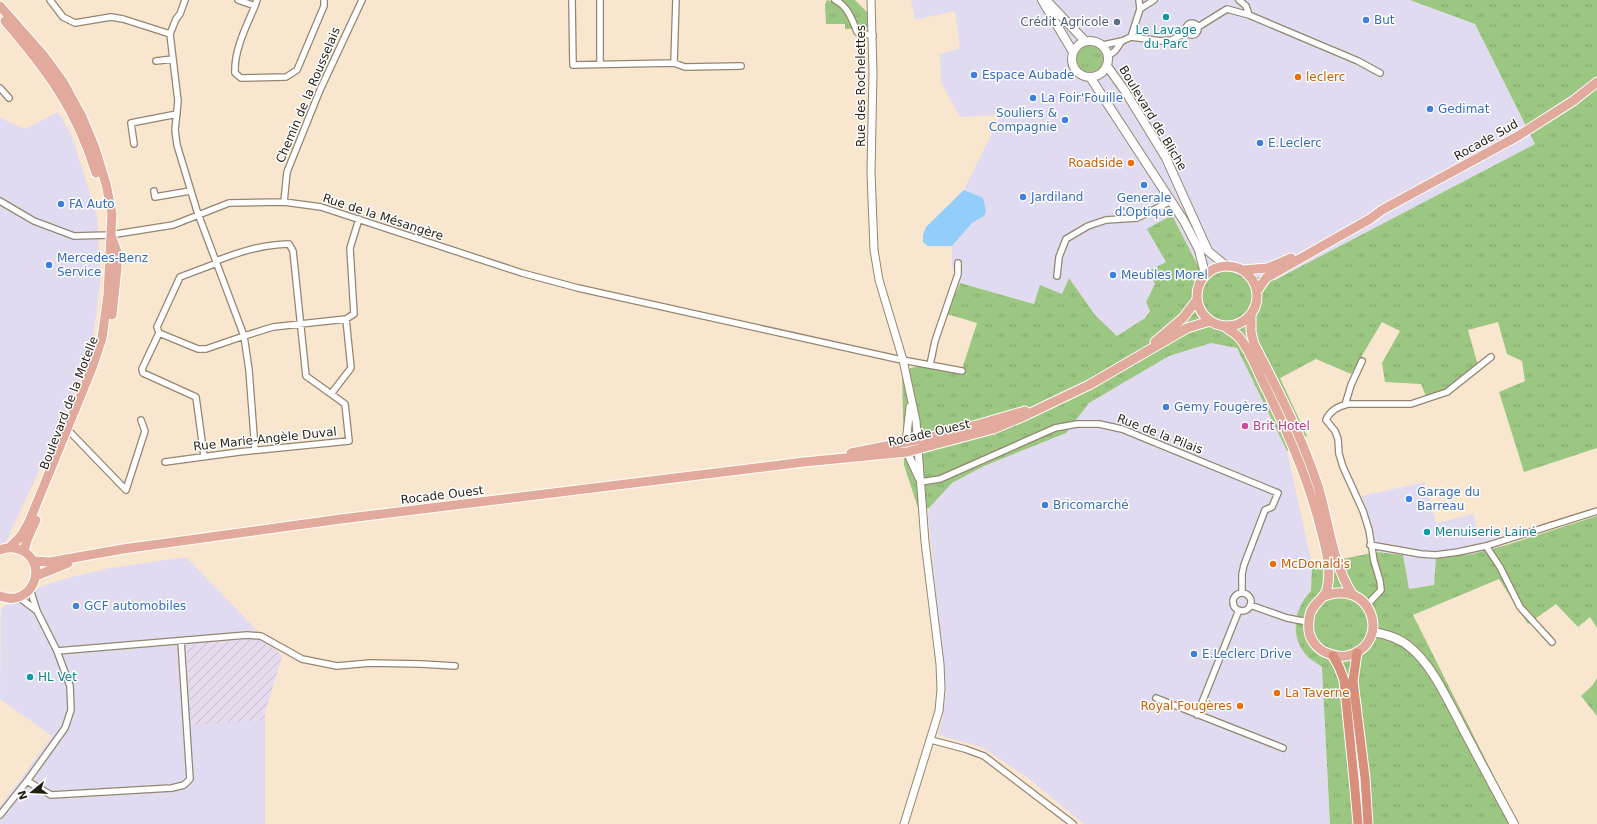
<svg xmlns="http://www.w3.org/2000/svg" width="1597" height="824" viewBox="0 0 1597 824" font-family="'DejaVu Sans',sans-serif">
	<defs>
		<pattern id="industrial-furrows" width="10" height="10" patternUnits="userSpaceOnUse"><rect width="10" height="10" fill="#e6daee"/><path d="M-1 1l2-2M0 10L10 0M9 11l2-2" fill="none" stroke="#c5bbcb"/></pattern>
		<pattern id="grass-tufts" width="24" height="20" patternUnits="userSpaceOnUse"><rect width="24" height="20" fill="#9bc783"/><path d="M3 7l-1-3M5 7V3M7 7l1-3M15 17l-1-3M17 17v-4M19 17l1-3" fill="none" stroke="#85aa70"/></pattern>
	</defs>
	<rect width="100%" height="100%" fill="#f8e6cf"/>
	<!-- commercial -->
	<path fill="#e1dbf1" d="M911 0H1410L1475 24 1535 144 1275 280 1198 266 1172 215 1166 262 1146 302 1150 310 1145 318 1117 336 1095 315 1069 278 1062 294 1034 304 960 283 952 267V246L972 223 984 216 969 191 964 190 1001 115 960 117 941 82 940 54 960 48 955 11 915 20Z
		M58 112 72 136 97 217 101 275 92 346 74 395 0 555V118L25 129Z
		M1211 343 1237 348 1287 451 1312 565 1311 591 1305 597 1295 627 1299 644 1309 657 1322 667 1330 824H1084L1028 778 982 747 938 735 943 716 946 692 928 515 929 508 952 483 984 466 1066 433 1089 403 1169 356Z
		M1425 482 1436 523 1473 514 1478 532 1500 531 1503 546 1472 554 1434 585 1409 589 1403 555 1377 552 1362 496Z
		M186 557 282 656 265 712V824H0V807L52 736 0 699 1 609 17 597 56 581 109 568Z"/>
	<!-- industrial -->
	<path fill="url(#industrial-furrows)" d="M258 639 269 645 282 656 265 712V720L191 725 187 653 189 648 193 645 201 643Z"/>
	<!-- grass -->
	<path fill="url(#grass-tufts)" d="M827 0C841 3 848 16 852 29H845V24H826L825 4Z
		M840 0H855L867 12 868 27 863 30 857 27 851 11Z
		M1410 0H1597V448L1524 472 1499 392 1525 381 1522 361 1507 354 1498 322 1468 330 1477 362 1487 364 1448 395 1428 401 1421 384 1385 382 1382 363 1400 331 1382 322 1351 374 1316 359 1280 378 1307 436 1287 451 1237 348 1211 343 1169 356 1089 403 1066 433 984 466 952 483 929 508 919 511 904 465 902 370 933 363 962 369 977 323 947 314 960 283 1034 304 1040 285 1062 294 1069 278 1095 315 1117 336 1145 318 1150 311 1146 302 1155 284 1149 271 1166 262 1147 229 1172 215 1198 266 1275 280 1535 144 1475 24Z
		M1077 59a13 13 0 1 1 26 0a13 13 0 1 1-26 0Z
		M1597 516V628L1590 617 1578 627 1556 604 1528 624 1499 579 1413 615 1518 824H1330L1322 667C1318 664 1313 661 1309 658 1289 639 1293 609 1311 591L1312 565 1377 552 1403 555 1409 589 1434 585 1436 558 1472 554 1503 546Z
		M1597 678V716L1581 696 1592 686Z"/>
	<!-- water -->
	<path fill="#92cdfc" d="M964 190 983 198 986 211 984 216 972 223 952 246H928L923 242V235L926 227Z"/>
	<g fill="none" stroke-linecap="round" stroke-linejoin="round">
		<!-- minor casing -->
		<g stroke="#958570" stroke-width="8">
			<path id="minor" d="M50 0 63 17 75 23 111 17 123 19 170 34
				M185 0 180 14 176 19 170 34 178 101 175 130 177 145 197 211 244 336 249 370 255 450
				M238 0 255 6 257 0
				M572 0 573 65 674 63
				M600 0V64
				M676 0 674 63 685 67 741 66
				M835 0C847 5 853 21 857 32L873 36
				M1239 0 1246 6 1249 15
				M255 6C246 27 234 50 235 73L241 78 286 77 297 70 324 6V0
				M1140 9 1154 0
				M1186 29a6 6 0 1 1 12 0a6 6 0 1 1-12 0Z
				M1198 27 1227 9 1249 15 1358 61 1380 73
				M1131 37 1161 41 1171 40 1186 33
				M1103 45 1122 41 1131 37 1140 9 1139 0
				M1108 56 1115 51 1122 41
				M156 61 173 59
				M0 88 9 98
				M134 144 131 123 177 114
				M154 191 155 197 190 191
				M0 201 34 221 74 236 110 235 173 225 229 203 284 202 321 207 522 273 578 288 897 359 962 371
				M284 202 287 172 320 90 362 0
				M1057 276 1059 257 1066 239 1088 226 1106 220 1137 218 1171 201
				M159 333 198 349H206L244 336 273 327 346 319 354 314 350 248 359 219
				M930 365 935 341 958 274V263
				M331 394 351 368 346 319
				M1345 405 1351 385 1362 361
				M68 427 70 432 126 490 145 431 141 420
				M204 456 196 397 143 373 142 369 159 333 157 327 180 277 217 263
				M165 462 239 452 349 441 345 404 306 376 293 251 289 244C261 245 242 251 216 261
				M920 482 940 479 1055 428 1077 424H1099L1122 429 1278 493 1272 507 1265 510 1244 565 1242 574V592
				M1370 545 1421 554 1436 555 1458 552 1486 546 1597 511
				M1486 546 1500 567 1520 607 1552 642
				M1233 602a9 9 0 1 1 18 0a9 9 0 1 1-18 0Z
				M20 598 37 611
				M1250 605 1287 618 1308 622
				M1367 605 1381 590 1380 581 1374 561 1369 530 1363 511 1343 467 1339 454 1338 439 1335 431 1326 420C1330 410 1339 406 1348 404H1411L1447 392 1491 357
				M57 651 247 635 261 636 302 659 337 666 370 663 421 664 455 666
				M1156 698 1283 748
				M1197 715 1239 610
				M931 740 965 749 984 756 1073 824
				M27 781 51 795 172 788 184 785 190 779 181 641
				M0 815 27 781 65 728 71 710 70 686 57 651 37 611 30 589"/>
		</g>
		<!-- tertiary casing -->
		<g stroke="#958570" stroke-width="9">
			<path id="tertiary" d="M871 0 873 73 871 172 874 250 879 280 903 360 916 421 925 542 940 664 941 689 939 711 904 824
				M910 407 906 443 907 452 919 478"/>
		</g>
		<!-- secondary casing -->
		<g stroke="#958570" stroke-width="10">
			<path id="secondary" d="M1042 0 1073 52
				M1047 1 1085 41
				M1072 59a18 18 0 1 1 36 0a18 18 0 1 1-36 0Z
				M1107 66 1125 91 1166 158 1208 251 1225 265
				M1090 77 1184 221 1199 250 1205 274
				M1372 632C1387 634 1400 638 1411 648 1432 666 1445 695 1458 719 1476 754 1495 789 1514 824"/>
		</g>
		<!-- primary casing -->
		<g stroke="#fff" stroke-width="11">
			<path id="primary" d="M0 6 44 56 63 82 82 117 95 148 106 184 112 214 108 295 102 338 92 368 29 522 21 536 10 547
				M5 21C47 70 77 110 96 173
				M1197 296a30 30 0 1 1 60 0a30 30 0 1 1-60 0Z
				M1243 270 1268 268 1291 258
				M1257 291 1266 278 1370 219 1382 210 1518 136 1573 101 1597 82
				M1251 314V332L1254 344C1278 390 1302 437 1318 486 1329 522 1332 562 1352 594
				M112 315 117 268V252L112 238
				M1224 326C1229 330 1235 333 1239 337 1250 350 1256 368 1263 382 1286 429 1307 475 1320 526 1325 545 1332 568 1327 589 1326 595 1321 598 1317 603 1309 610 1308 621 1309 631 1310 640 1318 650 1327 653 1336 657 1344 658 1353 654 1391 639 1371 578 1324 596
				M1155 342 1183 318 1196 301
				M851 453 946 434 1025 411
				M0 550C7 547 14 547 21 550 51 564 31 609 0 596
				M24 551 27 540 36 520
				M33 561 50 562 123 549 341 519 804 462 907 452 993 429 1022 417 1089 385 1187 328 1210 321
				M36 576 68 563"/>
		</g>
		<!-- trunk casing -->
		<g stroke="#fff" stroke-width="11">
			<path id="trunk" d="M1357 653 1353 681 1365 778 1368 824
				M1333 656 1339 667 1344 680 1354 779 1358 824"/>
		</g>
		<!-- minor -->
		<use href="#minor" stroke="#fff" stroke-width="5.5"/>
		<!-- tertiary -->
		<use href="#tertiary" stroke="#fff" stroke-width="7"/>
		<!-- secondary -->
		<use href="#secondary" stroke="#fff" stroke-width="8"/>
		<!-- primary -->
		<use href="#primary" stroke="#e1aa9c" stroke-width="9"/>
		<!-- trunk -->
		<use href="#trunk" stroke="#d78e7b" stroke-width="9"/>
	</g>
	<!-- markers -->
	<g fill="#0f9aa8" stroke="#fff" stroke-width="1.5">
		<circle cx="1166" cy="17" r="4"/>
		<circle cx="1427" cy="532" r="4"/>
		<circle cx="30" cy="677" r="4"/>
	</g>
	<g fill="#3f7fe0" stroke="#fff" stroke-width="1.5">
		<circle cx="1366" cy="20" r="4"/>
		<circle cx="974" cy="75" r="4"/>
		<circle cx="1033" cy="98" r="4"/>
		<circle cx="1430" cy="109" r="4"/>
		<circle cx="1065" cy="120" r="4"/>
		<circle cx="1260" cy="143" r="4"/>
		<circle cx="1144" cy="185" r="4"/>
		<circle cx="1023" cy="197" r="4"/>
		<circle cx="61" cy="204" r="4"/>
		<circle cx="49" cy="265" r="4"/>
		<circle cx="1113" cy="275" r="4"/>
		<circle cx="1166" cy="407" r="4"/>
		<circle cx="1409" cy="499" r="4"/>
		<circle cx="1045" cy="505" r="4"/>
		<circle cx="76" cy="606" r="4"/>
		<circle cx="1194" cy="654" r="4"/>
	</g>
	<circle fill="#5c6f8a" stroke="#fff" stroke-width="1.5" cx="1117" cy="22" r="4"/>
	<g fill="#e8710a" stroke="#fff" stroke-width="1.5">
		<circle cx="1298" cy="77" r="4"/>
		<circle cx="1131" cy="163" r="4"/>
		<circle cx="1273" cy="564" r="4"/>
		<circle cx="1277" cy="693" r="4"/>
		<circle cx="1240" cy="706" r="4"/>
	</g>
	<circle fill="#d1479c" stroke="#fff" stroke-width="1.5" cx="1245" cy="426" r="4"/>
	<g text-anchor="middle" stroke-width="3" stroke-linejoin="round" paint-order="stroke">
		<!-- shop labels -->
		<g font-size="12" fill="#366cbe" stroke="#fff" text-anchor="start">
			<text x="1374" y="24">But</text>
			<text x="982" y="79">Espace Aubade</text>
			<text x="1041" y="102">La Foir'Fouille</text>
			<text x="1438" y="113">Gedimat</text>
			<text x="1057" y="117" text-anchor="end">Souliers &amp;<tspan x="1057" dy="14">Compagnie</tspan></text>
			<text x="1268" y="147">E.Leclerc</text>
			<text x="1031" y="201">Jardiland</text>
			<text x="1144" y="202" text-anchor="middle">Generale<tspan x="1144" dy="14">d'Optique</tspan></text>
			<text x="69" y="208">FA Auto</text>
			<text x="57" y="262">Mercedes-Benz<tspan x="57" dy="14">Service</tspan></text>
			<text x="1121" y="279">Meubles Morel</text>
			<text x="1174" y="411">Gemy Fougères</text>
			<text x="1417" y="496">Garage du<tspan x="1417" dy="14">Barreau</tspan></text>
			<text x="1053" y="509">Bricomarché</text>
			<text x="84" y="610">GCF automobiles</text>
			<text x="1202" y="658">E.Leclerc Drive</text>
		</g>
		<!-- service labels -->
		<g font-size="12" fill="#4e5e75" stroke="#fff" text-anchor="end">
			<text x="1109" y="26">Crédit Agricole</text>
		</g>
		<!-- culture labels -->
		<g font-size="12" fill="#0d838f" stroke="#fff" text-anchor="start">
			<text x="1166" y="34" text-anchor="middle">Le Lavage<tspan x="1166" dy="14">du Parc</tspan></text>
			<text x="1435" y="536">Menuiserie Lainé</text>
			<text x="38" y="681">HL Vet</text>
		</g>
		<!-- food labels -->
		<g font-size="12" fill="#c56008" stroke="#fff" text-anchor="start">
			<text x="1306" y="81">leclerc</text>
			<text x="1123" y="167" text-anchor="end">Roadside</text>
			<text x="1281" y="568">McDonald's</text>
			<text x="1285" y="697">La Taverne</text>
			<text x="1232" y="710" text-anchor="end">Royal Fougères</text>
		</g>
		<!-- street labels -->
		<g font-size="12" fill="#241e15" stroke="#fff">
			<text transform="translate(861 86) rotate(-90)" y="4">Rue des Rochelettes</text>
			<text transform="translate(308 95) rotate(-67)" y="4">Chemin de la Rousselais</text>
			<text transform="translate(1153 118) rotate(59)" y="4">Boulevard de Bliche</text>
			<text transform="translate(1486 140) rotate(-29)" y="4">Rocade Sud</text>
			<text transform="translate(383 217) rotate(18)" y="4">Rue de la Mésangère</text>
			<text transform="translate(69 403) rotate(-69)" y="4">Boulevard de la Motelle</text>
			<text transform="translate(929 433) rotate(-13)" y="4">Rocade Ouest</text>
			<text transform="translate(1160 434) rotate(21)" y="4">Rue de la Pilais</text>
			<text transform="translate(265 439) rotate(-6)" y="4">Rue Marie-Angèle Duval</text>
			<text transform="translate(442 495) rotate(-7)" y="4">Rocade Ouest</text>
		</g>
		<!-- hotel labels -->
		<g font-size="12" fill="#b23c85" stroke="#fff" text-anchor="start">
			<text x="1253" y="430">Brit Hotel</text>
		</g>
	</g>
	<!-- north arrow -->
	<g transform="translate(32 792) rotate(252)" stroke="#ffffff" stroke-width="3" paint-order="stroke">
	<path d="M0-3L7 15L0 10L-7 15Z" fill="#241e15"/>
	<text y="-6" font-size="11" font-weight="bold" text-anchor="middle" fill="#241e15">N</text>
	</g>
</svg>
